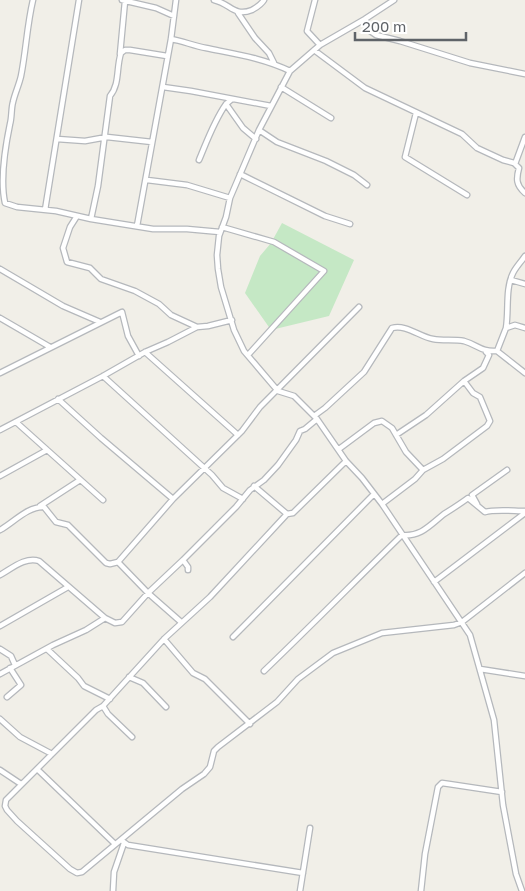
<svg xmlns="http://www.w3.org/2000/svg" width="525" height="891" viewBox="0 0 525 891" font-family="'Golos Text',sans-serif">
	<rect width="100%" height="100%" fill="#f1efe8"/>
	<!-- green -->
	<path fill="#c5e8c5" d="M282 223 354 260 329 316 271 330 245 293 260 256 271 243Z"/>
	<g fill="none" stroke-linecap="round" stroke-linejoin="round">
		<!-- minor casing -->
		<g stroke="#b5b8bc" stroke-width="7">
			<path id="minor" d="M33 0C27 25 26 51 21 76 19 85 15 93 13 102 11 109 12 117 10 124 5 148 0 180 5 203L17 207 56 211 91 219 153 229H187L220 232
				M122 0 156 8 174 16
				M214 0C231 4 234 17 252 10 257 7 261 5 264 0
				M315 0 307 31 320 45
				M394 0 365 19 320 45 290 71 259 130 230 198 226 217 219 236 217 255 218 269 221 287 234 330 244 351 278 391 294 396 317 419 346 461 362 478 382 504 470 635 494 720 503 805 516 874 522 891
				M238 13 255 38 269 53 274 63
				M365 19 370 31 376 35 400 41 470 63 525 74
				M171 39C183 41 194 46 206 48 235 54 263 58 290 71
				M314 50 365 88 462 134 477 148 503 160 514 163 519 168C516 179 516 185 525 193
				M120 54 125 1
				M163 87 191 91 271 106
				M281 87 331 118
				M232 99 226 104 243 128 256 139
				M416 113 405 157 467 195
				M259 130 277 142 326 161 354 175 367 185
				M57 139 85 141 107 137 152 142
				M199 160C207 141 214 121 226 104
				M515 164 525 137
				M240 174 325 216 350 224
				M147 180 187 185 230 198
				M45 210 79 0
				M77 216 70 227 63 248 67 262 90 268 101 279 135 291 159 304 171 315 197 327
				M91 219 98 186 110 96C120 84 116 68 121 53L125 50H130L167 56
				M137 226 171 39 176 0
				M222 227 274 242 324 271 248 355
				M0 269 63 306 100 322
				M511 280 525 284
				M0 318 50 347
				M506 328C509 311 505 289 513 273 516 267 521 262 525 256
				M497 351 506 328 515 325 525 328
				M145 352 238 435
				M0 373 122 312 128 336 139 356
				M103 376 212 475 223 488 243 499
				M58 399 101 438 173 499
				M314 416 325 408 364 372 392 328C406 324 420 337 433 339 443 341 454 339 464 341 478 345 481 352 497 351L525 373
				M16 422 103 500
				M0 430 103 376 145 352 168 342 197 327 208 326 232 320
				M396 435 426 415 464 381 483 368 489 355 486 352
				M339 449 374 423 382 421 392 428 406 452 423 470
				M0 476 47 450
				M254 486 287 514
				M382 504 415 479 423 470 443 459 487 426 490 421 480 397 473 393 464 381
				M477 504 472 495 507 470
				M40 506 80 480
				M0 530C13 523 28 506 44 507L56 522 68 525 106 563 110 564 118 562 173 499 242 431 260 407 359 307
				M118 562 148 593 183 560
				M188 570V567L183 560 236 507 250 490 264 480 278 465 296 440 300 431 305 429 317 419
				M0 575C11 569 26 556 39 561L105 618 115 623 122 622 148 593 181 622
				M434 582 525 513
				M0 626 68 587
				M233 637 374 494
				M164 639 193 673 205 679 250 724
				M0 649 11 656 15 665
				M47 649 78 678 84 686 110 699
				M480 669 525 676
				M264 671C311 626 356 580 402 535 421 537 430 525 444 514 452 509 460 504 468 498L485 512C494 509 514 511 525 511
				M0 674 53 645 86 630 105 618
				M129 677 143 683 166 707
				M7 697 21 685 10 668
				M103 706 96 710 6 800 5 806 7 810 17 821 70 869 77 873 82 872 182 789 204 774 210 767 214 751 218 747 277 702 298 679 333 653 382 633 454 625 462 622 525 573
				M0 719 20 737 52 754
				M132 737 108 714 103 706 164 639 210 597 287 514 293 513 346 461
				M37 769 115 844
				M0 770 21 784
				M121 840 128 845 303 873
				M113 891 114 872 124 843
				M300 891 310 828
				M421 891 425 854 438 787 442 783 449 784 502 792"/>
		</g>
		<!-- minor -->
		<use href="#minor" stroke="#fff" stroke-width="4.5"/>
	</g>
	<!-- scale -->
	<path d="M355 32v8h111v-8" fill="none" stroke="#5f6368" stroke-width="2.5"/>
	<text x="362" y="32" font-size="15" fill="#5f6368" stroke="#ffffff" stroke-width="4" paint-order="stroke">200 m</text>
</svg>
